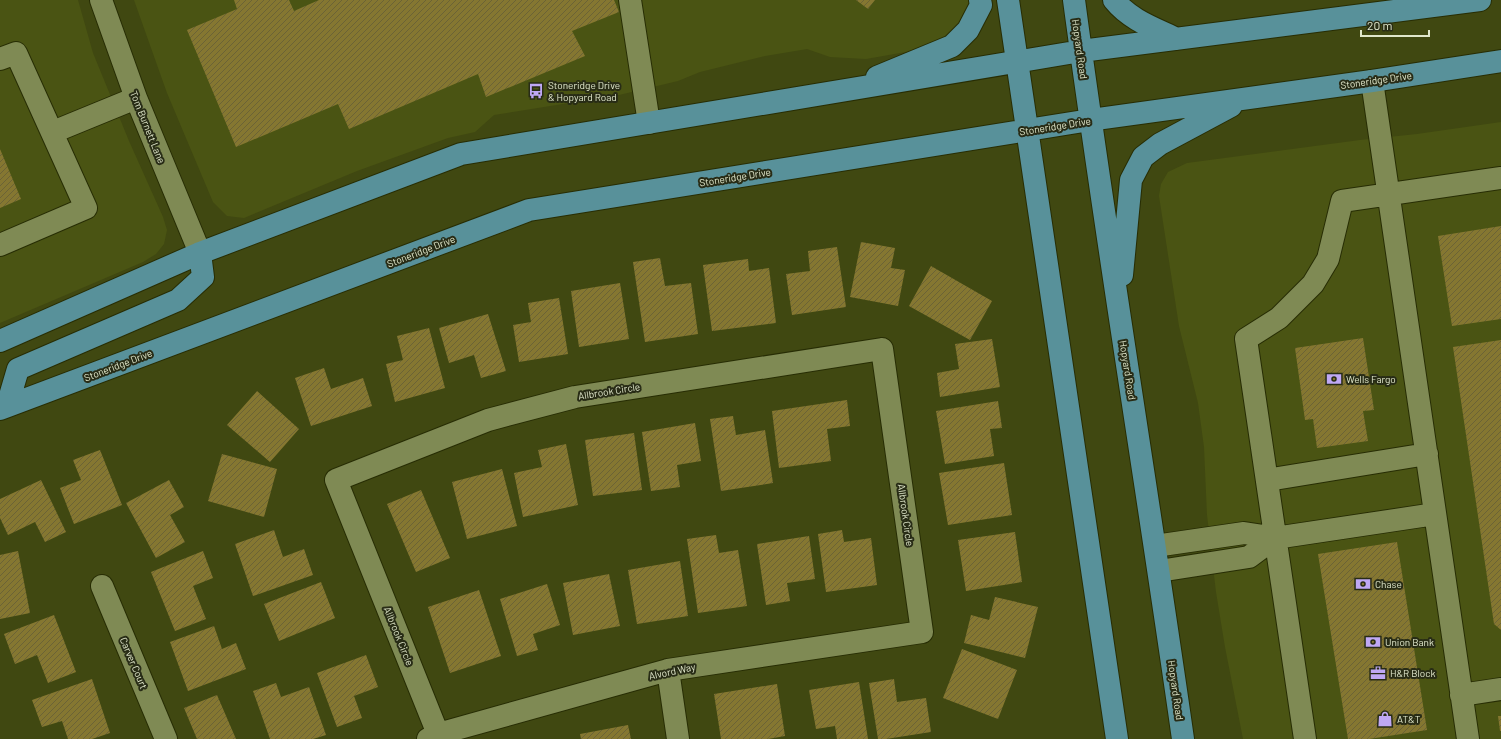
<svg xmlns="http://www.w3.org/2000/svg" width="1501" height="739" viewBox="0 0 1501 739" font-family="Barlow,sans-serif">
	<defs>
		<pattern id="building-hatch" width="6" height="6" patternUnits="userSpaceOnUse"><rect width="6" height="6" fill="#857731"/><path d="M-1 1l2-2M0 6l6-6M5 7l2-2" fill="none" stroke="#6b6336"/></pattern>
	</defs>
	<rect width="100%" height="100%" fill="#404811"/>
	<!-- built -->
	<path fill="#4a5413" d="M0 0H78L93 53 129 141 163 217 167 230 164 244 156 254 143 262 0 323Z
		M134 0H973L953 37 917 50 866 59 830 57 807 49 765 56 700 72 678 81 619 95 494 115 475 132 448 138 357 171 244 218 227 216 213 202 167 93Z
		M1501 122V739H1243L1225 647 1216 592 1207 515 1204 447 1198 403 1179 326 1159 196 1161 184 1168 172 1187 163 1360 140 1417 134Z"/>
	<!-- building -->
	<path fill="url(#building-hatch)" d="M234 0H289L294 11 319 0H614L619 12 572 31 585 56 486 97 478 74 349 129 338 104 236 147 187 30 237 9Z
		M856 0H875L868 9Z
		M0 149 21 199 0 208Z
		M1501 226V319L1452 326 1438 236Z
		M861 242 895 248 891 268 905 270 898 306 850 297Z
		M837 247 846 307 792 315 786 274 810 271 808 251Z
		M660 258 665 286 691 283 698 334 645 342 633 262Z
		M748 259 749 271 769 268 776 323 712 331 703 265Z
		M931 266 992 301 970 340 909 306Z
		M620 283 629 339 579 347 571 291Z
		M559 298 568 354 519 362 513 325 531 322 528 303Z
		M488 314 506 371 481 378 474 355 449 363 439 328Z
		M429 328 445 388 395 402 386 364 403 360 397 336Z
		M1363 338 1374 410 1363 411 1368 441 1317 448 1313 419 1305 420 1295 348Z
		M992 339 1000 387 940 397 937 373 959 369 955 344Z
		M1501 340V630L1494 624 1453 347Z
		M324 368 331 389 363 378 372 406 311 426 295 378Z
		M257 391 299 429 270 462 227 425Z
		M847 400 850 426 827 429 831 461 779 468 772 411Z
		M998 401 1002 428 990 429 994 456 945 464 936 411Z
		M733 416 736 435 765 430 773 483 721 491 710 419Z
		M695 423 701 461 677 465 680 487 651 491 642 432Z
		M634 433 642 490 593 496 585 440Z
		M566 444 578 505 523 517 514 473 542 467 538 450Z
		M100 450 122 505 74 524 60 488 81 480 73 460Z
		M222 454 277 469 264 517 208 501Z
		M1004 463 1012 515 948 525 939 473Z
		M502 469 517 526 467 539 452 482Z
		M41 480 66 532 45 542 35 522 8 535 0 518V499Z
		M169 480 184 507 170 515 185 542 156 558 126 503Z
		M421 490 450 558 416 572 387 504Z
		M274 530 283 557 304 549 313 575 253 596 235 544Z
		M842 530 844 542 871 538 877 585 826 592 818 534Z
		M1015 532 1022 582 966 591 958 540Z
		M716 535 719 553 738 550 747 606 698 613 687 539Z
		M809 536 815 579 787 583 790 601 766 605 757 544Z
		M1397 542 1427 730 1369 739H1348L1318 554Z
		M18 551 30 613 0 619V555Z
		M203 551 213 578 193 586 206 619 175 631 151 572Z
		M680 561 688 616 637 624 628 570Z
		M609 574 620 626 573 635 563 583Z
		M321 582 335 618 279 641 264 604Z
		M547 584 560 625 533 634 538 650 517 656 500 599Z
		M479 590 501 656 450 673 428 607Z
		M995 597 1038 607 1025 658 964 643 971 615 989 620Z
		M54 615 76 672 48 683 37 655 15 664 4 634Z
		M214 626 222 649 236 643 246 669 188 691 170 642Z
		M962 649 1017 670 998 719 943 698Z
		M366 655 378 687 354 696 362 718 337 727 317 673Z
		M92 679 110 733 92 739H68L62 721 42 727 32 700Z
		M894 679 897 702 926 698 931 732 886 739H878L869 683Z
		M859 682 868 739H837L835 726 816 729 809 690Z
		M276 683 281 697 309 687 326 735 313 739H270L253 691Z
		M777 684 785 736 768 739H721L714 694Z
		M217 695 236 739H197L184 708Z
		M1498 716H1501V731H1500Z
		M628 725 631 739H581L580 734Z"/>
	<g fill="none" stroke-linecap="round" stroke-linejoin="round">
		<!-- minor casing -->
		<g stroke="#272d04" stroke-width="24">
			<path id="minor" d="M101 0 136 98 200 253
				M630 0 649 123
				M0 59 16 53 86 208 0 245
				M1372 81 1468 739
				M53 132 136 98
				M1267 480 1427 454
				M1155 546 1244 533 1275 538 1435 514
				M1159 571 1249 557 1275 538
				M102 586 166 739
				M668 670 678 739
				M1461 695 1501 689
				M428 739 438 734 668 670 922 632 882 349 575 397 488 420 336 480 438 734
				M1305 739 1246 339 1279 318 1313 284 1328 259 1342 201 1501 178"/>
		</g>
		<!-- major casing -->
		<g stroke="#272d04" stroke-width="24">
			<path id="major" d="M1008 0 1117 739
				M1074 0C1107 247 1148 493 1183 739
				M1114 0C1130 20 1154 28 1177 39
				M877 77 952 46 968 30 981 5 980 0
				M1122 275 1131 180 1143 157 1160 144 1231 106
				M0 341 200 253 461 154 1081 51 1480 0
				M7 406 18 369 178 300 203 277 200 253
				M0 409 529 210 1090 120 1372 81 1501 61"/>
		</g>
		<!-- minor -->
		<use href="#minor" stroke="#7f8a54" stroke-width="22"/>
		<!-- major -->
		<use href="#major" stroke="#58919a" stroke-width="22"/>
	</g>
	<!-- icons -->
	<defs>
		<g id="bus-bare" transform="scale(1.2)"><path d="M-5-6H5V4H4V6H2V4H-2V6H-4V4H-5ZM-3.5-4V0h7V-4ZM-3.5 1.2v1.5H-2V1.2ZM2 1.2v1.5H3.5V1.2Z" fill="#bfa8f4" stroke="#282c16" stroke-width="2.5" paint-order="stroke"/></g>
		<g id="bank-bare" transform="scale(1.2)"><path d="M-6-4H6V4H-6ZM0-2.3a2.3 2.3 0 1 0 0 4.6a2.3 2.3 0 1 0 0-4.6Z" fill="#bfa8f4" stroke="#282c16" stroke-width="2.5" paint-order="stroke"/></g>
		<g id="office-bare" transform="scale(1.2)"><path d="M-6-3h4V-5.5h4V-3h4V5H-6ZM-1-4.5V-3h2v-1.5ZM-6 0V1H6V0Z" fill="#bfa8f4" stroke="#282c16" stroke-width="2.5" paint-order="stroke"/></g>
		<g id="shop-bare" transform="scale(1.2)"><path d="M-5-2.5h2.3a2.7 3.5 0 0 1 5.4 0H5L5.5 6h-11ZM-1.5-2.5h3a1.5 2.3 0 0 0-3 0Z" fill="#bfa8f4" stroke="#282c16" stroke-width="2.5" paint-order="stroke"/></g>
	</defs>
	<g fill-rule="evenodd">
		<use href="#bus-bare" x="536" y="91"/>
		<use href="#bank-bare" x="1334" y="379"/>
		<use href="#bank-bare" x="1363" y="584"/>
		<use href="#bank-bare" x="1373" y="642"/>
		<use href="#office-bare" x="1378" y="673"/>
		<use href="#shop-bare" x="1385" y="719"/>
	</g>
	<g text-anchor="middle" stroke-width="4" stroke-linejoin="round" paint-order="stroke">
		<!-- street labels -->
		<g font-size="10" fill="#e0e7cb" stroke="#282c16">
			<text transform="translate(1080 49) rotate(82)" y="4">Hopyard Road</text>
			<text transform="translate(1376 80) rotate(-8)" y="4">Stoneridge Drive</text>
			<text transform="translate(1055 126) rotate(-9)" y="4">Stoneridge Drive</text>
			<text transform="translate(148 127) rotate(68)" y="4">Tom Burnett Lane</text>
			<text transform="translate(735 177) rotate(-9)" y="4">Stoneridge Drive</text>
			<text transform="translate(421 251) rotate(-21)" y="4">Stoneridge Drive</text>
			<text transform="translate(118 365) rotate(-21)" y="4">Stoneridge Drive</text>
			<text transform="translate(1128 370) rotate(81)" y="4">Hopyard Road</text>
			<text transform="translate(609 391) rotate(-9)" y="4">Allbrook Circle</text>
			<text transform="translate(906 515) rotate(82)" y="4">Allbrook Circle</text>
			<text transform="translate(399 636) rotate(68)" y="4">Allbrook Circle</text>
			<text transform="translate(134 663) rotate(67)" y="4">Carver Court</text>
			<text transform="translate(672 671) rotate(-12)" y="4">Alvord Way</text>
			<text transform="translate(1176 690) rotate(82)" y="4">Hopyard Road</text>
		</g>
		<!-- poi labels -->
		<g font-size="10" fill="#e0e7cb" stroke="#282c16" text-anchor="start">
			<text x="548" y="89">Stoneridge Drive<tspan x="548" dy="12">&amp; Hopyard Road</tspan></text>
			<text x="1346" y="383">Wells Fargo</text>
			<text x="1375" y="588">Chase</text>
			<text x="1385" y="646">Union Bank</text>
			<text x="1390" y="677">H&amp;R Block</text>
			<text x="1397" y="723">AT&amp;T</text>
		</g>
	</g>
	<!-- scale -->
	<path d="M1361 30v6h68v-6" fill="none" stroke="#e0e7cb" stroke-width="2"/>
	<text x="1367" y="30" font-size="12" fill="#e0e7cb" stroke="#282c16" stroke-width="3" paint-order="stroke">20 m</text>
</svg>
